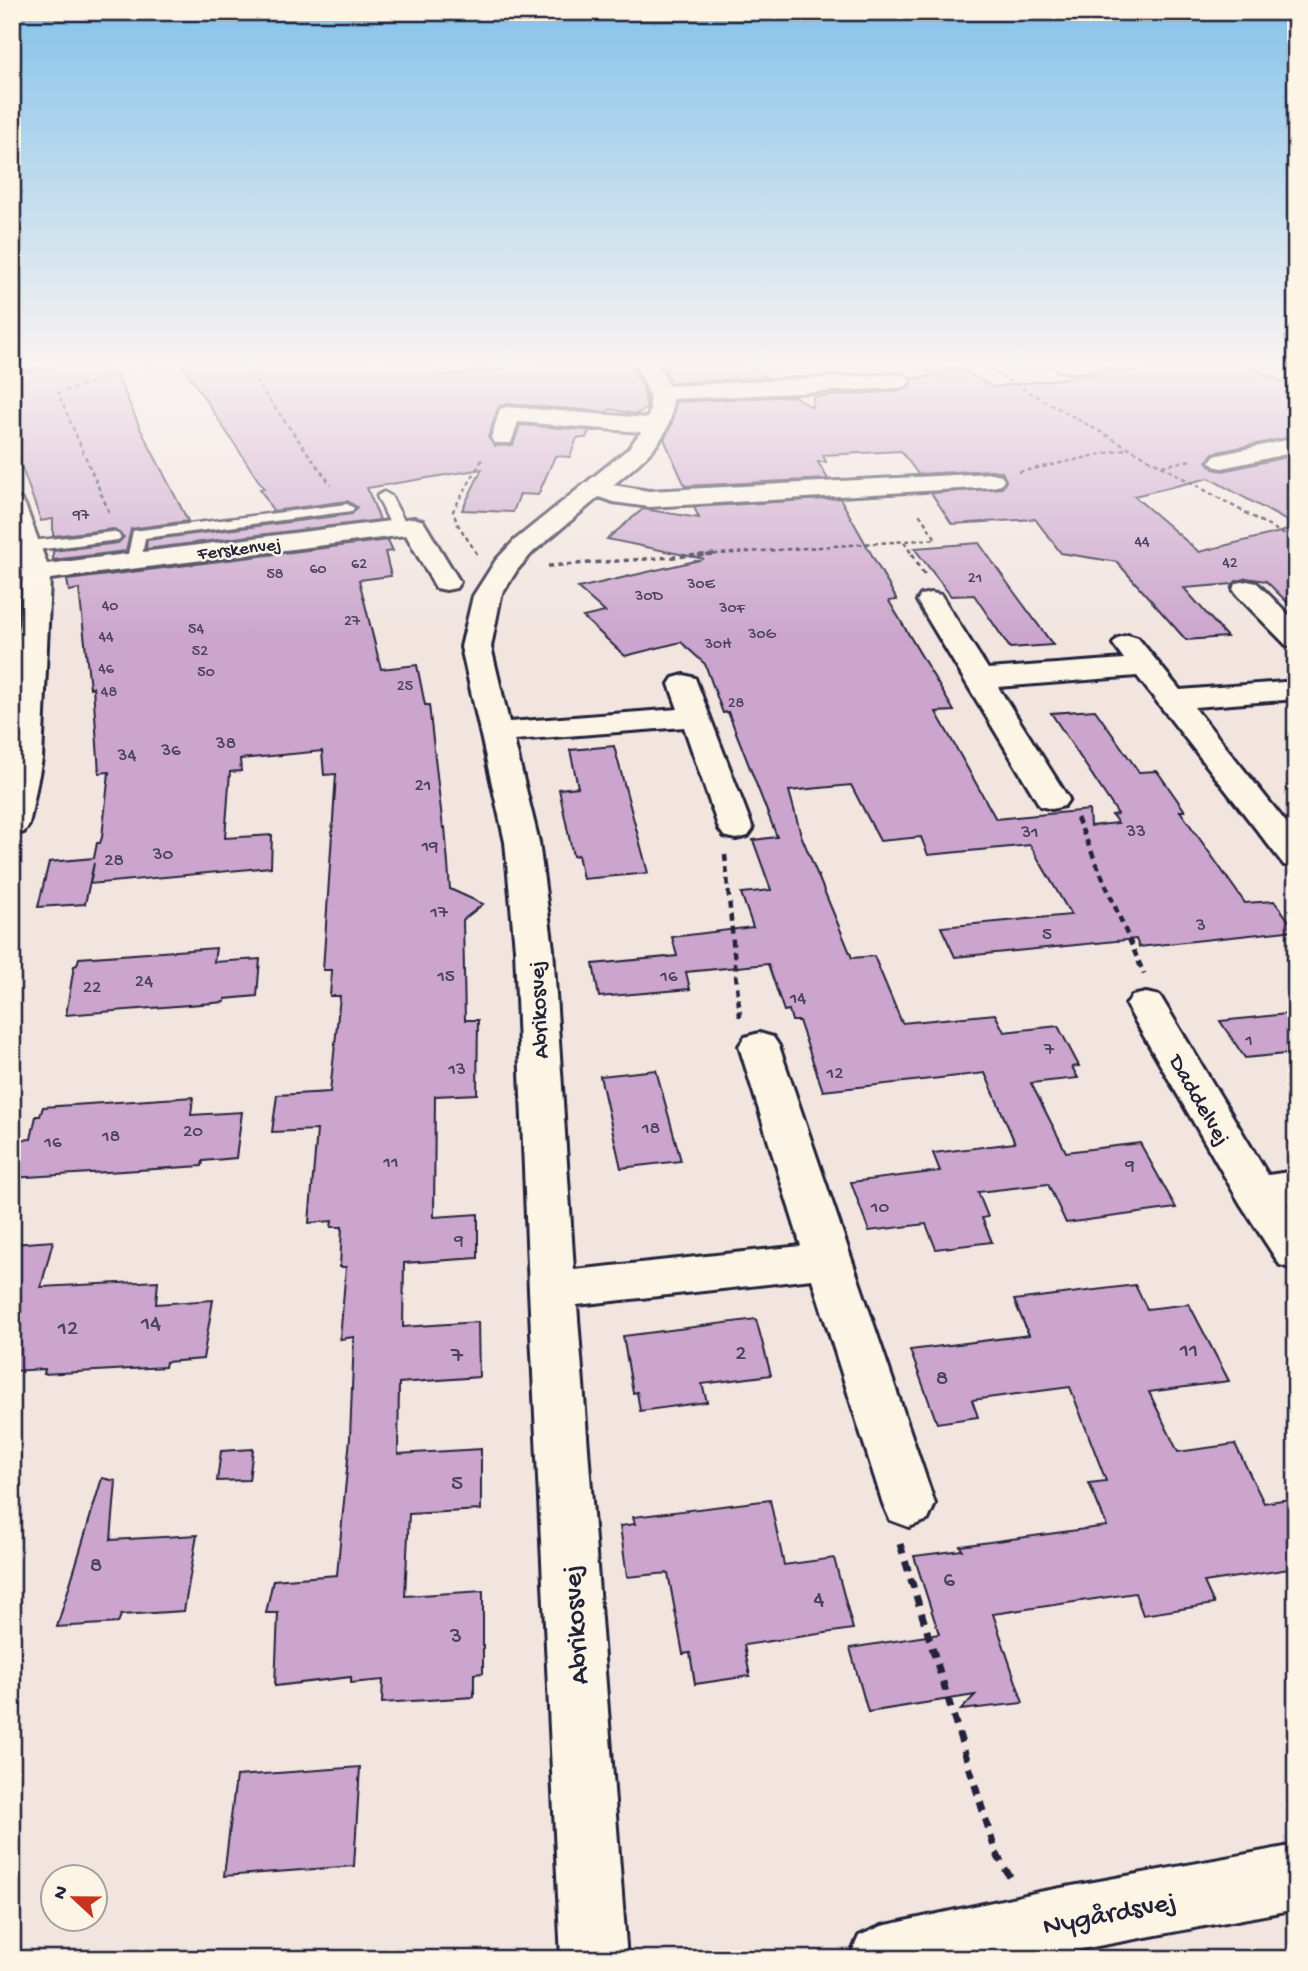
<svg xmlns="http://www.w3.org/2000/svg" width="1308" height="1971" viewBox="0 0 1308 1971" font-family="'Gochi Hand',sans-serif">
	<rect width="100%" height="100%" fill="#f2e5e0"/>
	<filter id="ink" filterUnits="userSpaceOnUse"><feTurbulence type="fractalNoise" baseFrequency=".0143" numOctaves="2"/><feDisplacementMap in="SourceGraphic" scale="14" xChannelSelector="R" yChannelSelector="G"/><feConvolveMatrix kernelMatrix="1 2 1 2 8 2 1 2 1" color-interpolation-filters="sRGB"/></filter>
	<g filter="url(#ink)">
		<!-- building -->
		<path fill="#cba5cd" stroke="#22223b" stroke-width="2" d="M58 361H111L141 430 188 521 131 529 126 551 53 560V551L118 543 124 537 113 529 53 536V519L41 521 12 440V375L53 367Z
			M180 361H427L443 376 553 361H629L644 389 647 409 635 414 610 409 608 412 508 404 499 406 488 437 495 446 513 445 520 425 599 431H589L586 438H577L570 457 555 456 538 495 520 494 513 512 462 510 482 469 367 488 380 520 146 549 147 540 352 514 357 507 347 501 273 511 260 489H264Z
			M656 361H742L768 378 670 383 665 370Z
			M1158 361H1237L1296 388V436L1213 453 1207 461 1213 469 1223 471 1296 455V526L1209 478 1134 496 1199 552 1296 528V611L1266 581 1246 578 1233 584 1184 588 1227 637 1186 640 1117 562 1061 553 1035 519 952 524 931 493 1002 488 1006 481 1002 472 992 470 918 474 901 451 823 455 826 462H818L828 479 685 486 664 439 671 426 675 402 794 396 812 407 813 397 900 391 909 387 912 379 962 370 993 387 1157 367Z
			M840 498 897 600 889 601 954 711 936 712 996 819 1089 810 1090 826 1118 823 1112 815 1118 814 1051 713 1095 710 1139 772 1157 771 1185 811H1180L1245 903 1274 901 1296 930 1139 947 1136 939 955 957 941 927 1071 915 1030 845 928 855 921 837 880 841 851 785 789 791 801 835 852 958 874 956 902 1023 995 1014 1004 1032 1058 1026 1079 1066 1072 1067 1078 1078 1031 1083 1066 1152 1140 1143 1176 1208 1066 1223 1048 1184 978 1192 988 1217 982 1218 992 1242 936 1249 926 1224 869 1231 851 1182 940 1171 933 1153 1015 1143 985 1073 823 1091 799 1021H792L789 1010 784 1011 768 964 686 972 690 989 599 997 593 964 677 956 672 937 753 927 741 893 771 890 753 840 777 837 728 712 723 713 705 664 681 642 625 656 583 617 605 612 578 588 704 559 607 539 643 509 699 518 694 507Z
			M388 540 393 551 385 552 391 576 359 580 381 669 417 665 425 705H429L443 828 445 827 450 889 483 904 463 920 465 1020H478L477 1094 435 1096 434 1217 478 1214V1258L404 1263 403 1327 478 1322 479 1377 399 1383 398 1454 481 1449V1510L409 1514 405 1596 483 1591V1673L474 1674V1697L382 1703 383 1680 351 1683V1677L275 1686 278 1613H266L273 1580 337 1575 350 1438 354 1337 340 1339 346 1267H340L342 1227H331L332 1221 309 1223 317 1130 272 1132 277 1095 330 1092 340 996H330L332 970H323L336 774 324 775 322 751 240 759 241 771 230 772 225 838 272 835 271 867 90 884 94 863 85 904 38 907 49 862 94 858 97 843H100L102 837 109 772 99 773 93 687 90 688 79 589 69 591 67 580Z
			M979 543 1014 592 1053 645 1010 648 974 595 951 596 914 548Z
			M614 746 648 873 583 879 578 855 573 856 559 789 578 787 570 750Z
			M216 948 214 962 260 959 257 996 225 999V1002L66 1015 74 966 77 965 79 958Z
			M1296 1013V1053L1245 1058 1220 1021Z
			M656 1070 681 1161 621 1168 600 1076Z
			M193 1097 191 1115 242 1112 236 1158 203 1161 202 1166 12 1178V1140L31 1139 36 1116H40L43 1107Z
			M53 1241 41 1287 158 1281 156 1304 213 1300 203 1359 166 1362 165 1367 131 1369 44 1374 45 1369 12 1371V1244Z
			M1135 1285 1147 1309 1189 1304 1229 1381 1149 1392 1178 1452 1235 1444 1264 1503 1296 1498V1568L1204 1582 1214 1604 1143 1615 1135 1593 993 1614 1023 1703 961 1710 975 1695 868 1712 850 1648 939 1634 914 1556 962 1550 960 1546 1107 1526 1089 1483 1106 1481 1070 1387 972 1400 978 1417 937 1423 910 1350 1029 1335 1014 1300Z
			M756 1319 771 1375 702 1384 707 1402 640 1411 637 1392 633 1393 623 1336Z
			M253 1449 249 1480 217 1481 221 1451Z
			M102 1478 116 1481 111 1540 197 1535 184 1611 121 1615 118 1623 57 1627Z
			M770 1500 784 1565 834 1558 853 1629 744 1645 750 1676 695 1684 690 1653 683 1654 668 1573 627 1577 620 1526 635 1524 633 1517Z
			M360 1767 354 1866 224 1876 236 1776Z"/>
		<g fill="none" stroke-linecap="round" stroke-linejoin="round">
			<!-- lane casing -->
			<g stroke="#22223b" stroke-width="5">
				<path id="lane" d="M31 361H55L53 364 12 372V364Z
					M384 492 391 496 408 528 405 531H395L392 528 377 496Z
					M347 504 354 508 352 511 145 538 141 562 135 564 127 559 133 531Z
					M113 532 118 534 121 537 118 540 12 553V543Z"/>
			</g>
			<!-- street casing -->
			<g stroke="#22223b" stroke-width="6">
				<path id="street" d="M460 361H499L495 365C483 369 469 373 460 361Z
					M632 361H653L663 372 668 386 899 374 907 376 910 381 907 386 899 388 672 399C677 436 638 464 613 485L649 491 992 473 1001 475 1004 480 1001 485 992 487 649 507 613 502 599 497 533 552 517 570 501 596 491 647 509 722 678 709 669 684 673 678 684 675 695 678 753 829 748 836 736 839 724 836 719 829 684 727 514 740 539 842 553 949 574 1270 801 1246 739 1046 745 1037 759 1033 773 1037 779 1046 935 1504 928 1520 909 1527 890 1520 883 1504 812 1279 577 1305 627 1959H561L529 1290 515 949 505 842 461 647 473 596 496 560 515 540 628 449 641 432 518 422 511 443H495L491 438 500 409 508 407 648 418C655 395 643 379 632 361Z
					M1058 361H1118L1114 365C1098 370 1075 374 1058 370L1055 365Z
					M1296 438V452L1222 468 1214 466 1210 461 1214 456Z
					M12 498 21 500 25 505 47 564 414 518 423 521 460 582 456 588 446 590 436 588 406 535 50 579 42 759 29 825 24 832 12 835V727L23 573 12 541Z
					M1247 581 1257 583 1296 622V648L1286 645 1237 595 1233 589 1237 583Z
					M931 593 941 595 988 669 1124 659 1113 644 1118 638 1128 635 1138 638 1180 690 1296 681V699L1194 707 1296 835V868L1284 865 1137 676 998 687 1069 799 1064 806 1052 809 1040 806 917 601 921 595Z
					M1146 993 1160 996 1268 1175 1296 1171V1203L1287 1204 1296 1216V1270L1280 1265 1240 1203 1126 1005 1132 996Z
					M1296 1845V1909L1028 1959H849L859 1936 882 1926 1039 1892Z"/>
			</g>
			<!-- path-far3 -->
			<path stroke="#22223b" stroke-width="2.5" stroke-dasharray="4.5 3.5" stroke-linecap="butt" d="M241 361 331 485
				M982 361 1002 377 1296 541
				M927 372 984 363
				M1162 466 1191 460
				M1019 472 1130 448
				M109 512 58 393 161 361
				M904 542 913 556
				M477 554 457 523 453 511 483 458
				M690 556 936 539 918 512"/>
			<!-- path-far2 -->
			<path stroke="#22223b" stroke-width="3.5" stroke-dasharray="5 4.5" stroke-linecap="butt" d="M912 554 925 576
				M548 566 715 554"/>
			<!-- path-far1 -->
			<path stroke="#22223b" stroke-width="4.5" stroke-dasharray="7 5" stroke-linecap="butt" d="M1077 818 1144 974
				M725 855 740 1017"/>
			<!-- path -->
			<path stroke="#22223b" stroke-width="7" stroke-dasharray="10 8" stroke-linecap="butt" d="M900 1544 996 1853 1010 1877"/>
			<!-- lane -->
			<use href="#lane" fill="#fcf5e5" fill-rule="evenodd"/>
			<!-- street -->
			<use href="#street" fill="#fcf5e5" fill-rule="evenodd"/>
		</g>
	</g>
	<!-- sky -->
	<linearGradient id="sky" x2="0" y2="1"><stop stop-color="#84c3ea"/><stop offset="0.57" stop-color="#f9f3f1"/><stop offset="1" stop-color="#f9f3f1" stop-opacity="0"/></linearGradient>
	<rect width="1308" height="637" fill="url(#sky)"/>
	<g text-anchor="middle" stroke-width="5" stroke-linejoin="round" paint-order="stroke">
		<!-- far-number labels -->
		<g font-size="16" fill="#4c4360">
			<text x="81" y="519">97</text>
			<text x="1142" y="546">44</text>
			<text x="1230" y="567">42</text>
			<text x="359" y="568">62</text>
			<text x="318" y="573">60</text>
			<text x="275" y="578">58</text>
			<text x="975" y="582">21</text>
			<text x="701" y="588">30E</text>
			<text x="649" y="600">30D</text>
			<text x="110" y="610">40</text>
			<text x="732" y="612">30F</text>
			<text x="352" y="625">27</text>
			<text x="196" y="633">54</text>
			<text x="762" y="638">30G</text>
			<text x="106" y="641">44</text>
			<text x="718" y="648">30H</text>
			<text x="200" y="655">52</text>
			<text x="106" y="673">46</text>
			<text x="206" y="676">50</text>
			<text x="405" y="690">25</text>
			<text x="109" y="696">48</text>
			<text x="736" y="707">28</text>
		</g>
		<!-- far-street labels -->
		<g font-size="19" fill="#22223b" stroke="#fcf5e5">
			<text transform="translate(239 547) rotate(-7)" y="7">Ferskenvej</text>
		</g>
		<!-- number labels -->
		<g font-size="19" fill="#4c4360">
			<text x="226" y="748">38</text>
			<text x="171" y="755">36</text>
			<text x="127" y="760">34</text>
			<text x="423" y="790">21</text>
			<text x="1136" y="836">33</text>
			<text x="1030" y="837">31</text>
			<text x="430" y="851">19</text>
			<text x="163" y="859">30</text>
			<text x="114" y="865">28</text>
			<text x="439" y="917">17</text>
			<text x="1201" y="930">3</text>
			<text x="1047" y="939">5</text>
			<text x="446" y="981">15</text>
			<text x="669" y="981">16</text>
			<text x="144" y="986">24</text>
			<text x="92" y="992">22</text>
			<text x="798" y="1003">14</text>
			<text x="1249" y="1045">1</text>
			<text x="1049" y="1054">7</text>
			<text x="457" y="1074">13</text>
			<text x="835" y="1078">12</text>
			<text x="651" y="1133">18</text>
			<text x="193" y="1136">20</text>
			<text x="111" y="1141">18</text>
			<text x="53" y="1147">16</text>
			<text x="391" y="1167">11</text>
			<text x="1130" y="1170">9</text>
			<text x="880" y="1212">10</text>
			<text x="459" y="1245">9</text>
		</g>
		<!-- street labels -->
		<g font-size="23" fill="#22223b" stroke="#fcf5e5">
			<text transform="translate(537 1010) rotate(-93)" y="8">Abrikosvej</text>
			<text transform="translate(1201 1099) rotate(60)" y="8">Daddelvej</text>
		</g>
		<!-- near-number labels -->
		<g font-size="23" fill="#4c4360">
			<text x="151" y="1329">14</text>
			<text x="68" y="1334">12</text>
			<text x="1189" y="1356">11</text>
			<text x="741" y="1359">2</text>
			<text x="457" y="1361">7</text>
			<text x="942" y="1384">8</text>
			<text x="457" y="1489">5</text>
			<text x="96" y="1571">8</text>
			<text x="949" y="1586">6</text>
			<text x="819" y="1605">4</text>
			<text x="456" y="1642">3</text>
		</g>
		<!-- near-street labels -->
		<g font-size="28" fill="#22223b" stroke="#fcf5e5">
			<text transform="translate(573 1625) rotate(-94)" y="10">Abrikosvej</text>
			<text transform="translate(1109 1911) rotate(-11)" y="10">Nygårdsvej</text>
		</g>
	</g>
	<!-- margin -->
	<rect width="1308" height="1971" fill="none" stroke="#fcf5e5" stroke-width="42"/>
	<rect x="21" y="21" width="1266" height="1929" fill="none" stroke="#22223b" stroke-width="2.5" filter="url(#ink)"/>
	<!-- north arrow -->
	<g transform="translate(74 1898) rotate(292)"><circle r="33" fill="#fcf5e5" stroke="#a5a1a1" stroke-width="2"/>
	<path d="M0-5L12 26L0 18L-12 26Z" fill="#c8321e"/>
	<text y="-10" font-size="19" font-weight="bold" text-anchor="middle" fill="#22223b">N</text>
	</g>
</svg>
